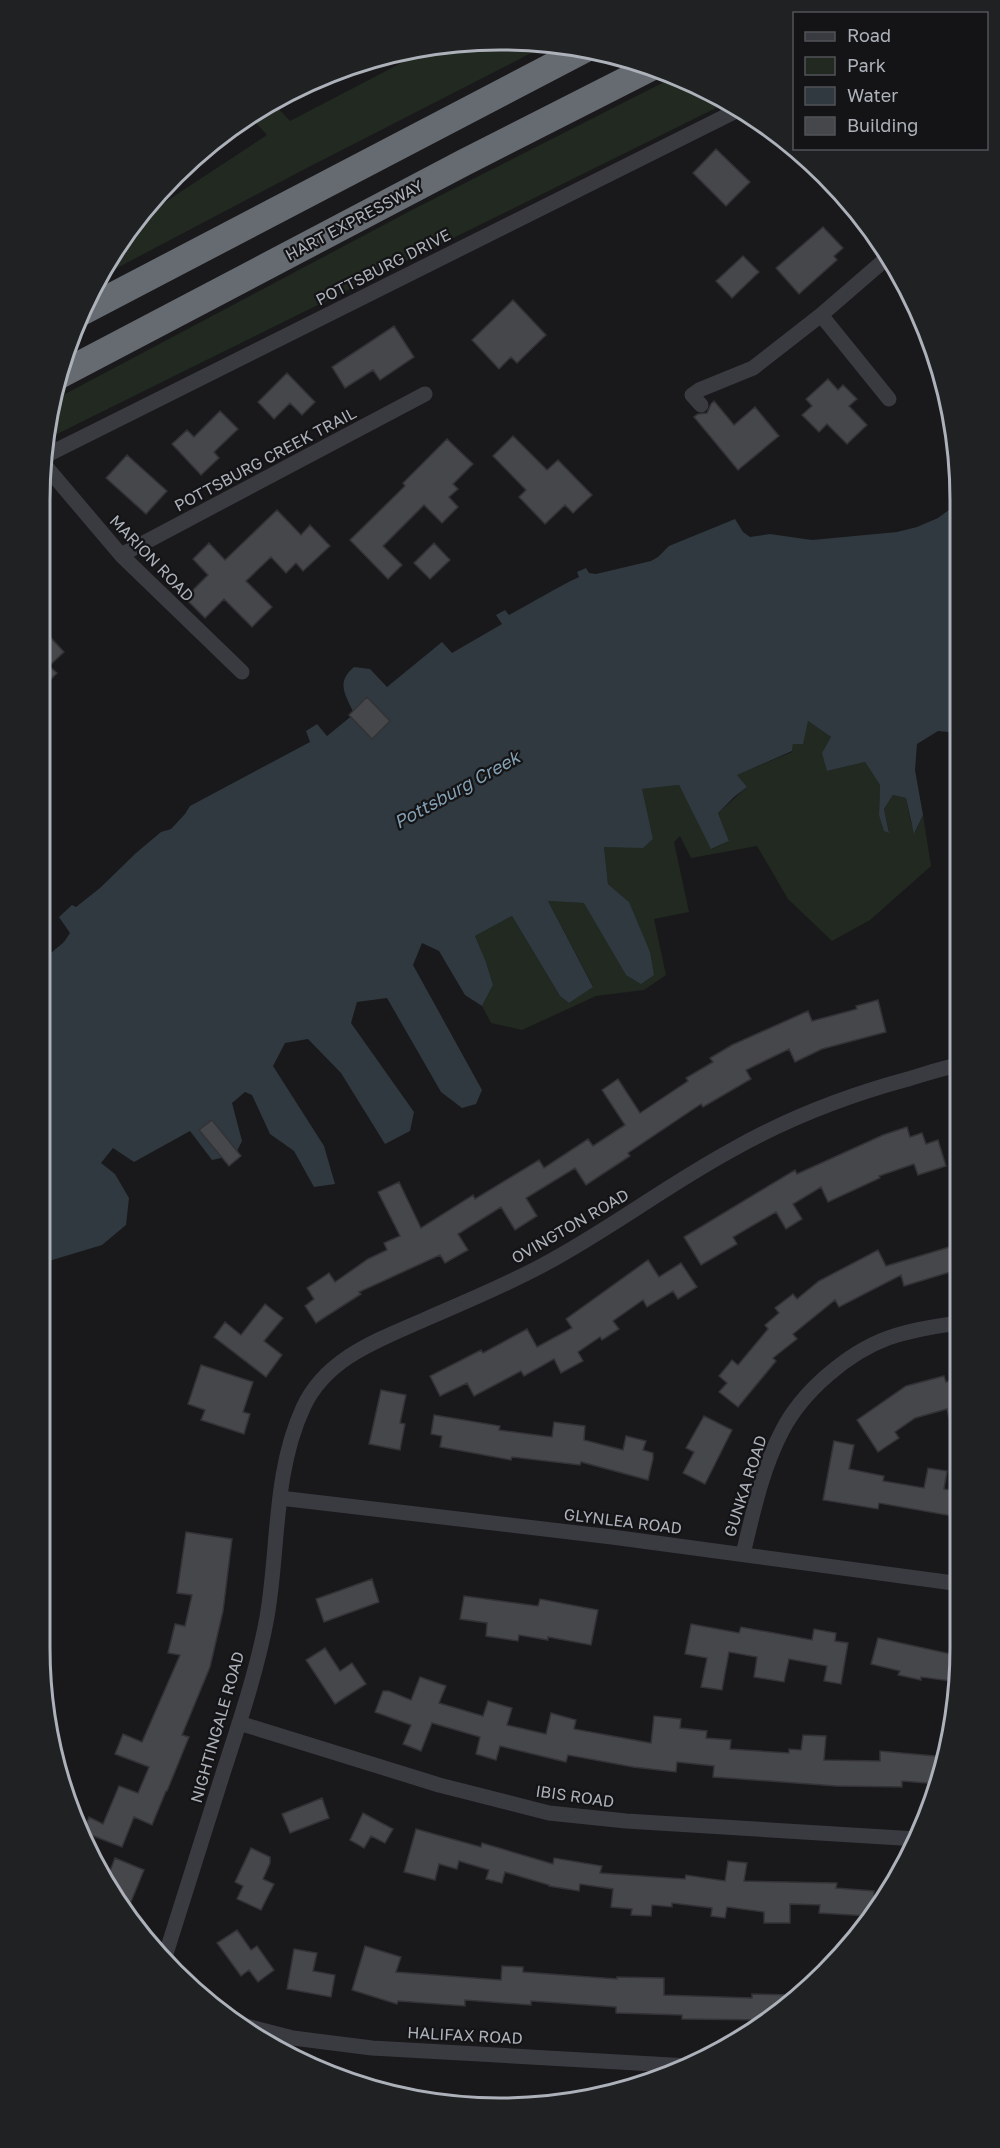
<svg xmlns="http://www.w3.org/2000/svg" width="1000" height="2148" viewBox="0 0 1000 2148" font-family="'Golos Text',sans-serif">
	<rect width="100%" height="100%" fill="#19191b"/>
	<!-- green -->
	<path fill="#212921" d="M500 39 549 44 301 171 98 278C113 251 125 224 153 210L267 135 248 114 272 102 290 121 434 46Z
		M678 75 726 103 45 440 50 402 410 211Z
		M808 721 831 737 827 771 865 762 880 785 879 815 889 832 884 809 893 795 906 798 911 823 915 833 923 815 931 866 870 920 832 941 788 899 757 846 691 858 680 836 674 842 689 912 654 919 666 975 644 990 596 996 522 1030 491 1023 482 1006 493 985 486 962 475 936 512 916 560 996 569 1003 593 986 548 901 585 903 626 975 629 902 608 884 604 847 653 839 641 789 679 785 712 849 729 841 718 813 747 787 736 775 792 752 793 744Z"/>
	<!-- water -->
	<path fill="#2f393f" d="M957 504 958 733 938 731 917 744 915 770 923 815 914 834 906 798 893 795 884 809 889 833 884 831 879 815 880 785 865 762 827 771 822 753 831 737 808 721 803 744H793L792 751 737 775 747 787 734 797 718 813 729 841 711 849 679 785 642 789 653 839 643 848 604 847 608 884 629 902 650 952 654 975 641 984 626 975 584 903 548 901 593 987 569 1003 560 996 512 916 475 936 486 962 493 985 482 1006 465 995 439 951 422 943 413 965 482 1090 476 1104 462 1108 441 1092 387 998 357 1002 351 1023 414 1112 410 1131 385 1144 341 1073 308 1039 285 1043 273 1066 324 1146 335 1184 314 1187 294 1151 270 1134 252 1095 245 1092 232 1103 242 1141 235 1155 212 1160 190 1131 134 1162 113 1148 101 1163 115 1174 129 1198 126 1225 102 1245 39 1264V963L64 942 70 933 59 917 72 905 76 907 100 888 136 853 161 832 171 829 185 814 190 806 310 742 306 731 317 724 327 736 354 714C346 695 335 683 354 667L370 669 387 687 442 642 452 653 502 624 496 615 505 610 509 615C532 603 555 588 579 577L577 572 586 568 589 573 596 574 651 561 658 557 669 546 735 519 743 532 750 537 770 534 812 540 897 532 917 527 938 518Z"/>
	<!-- building -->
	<path fill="#46474b" stroke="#333337" stroke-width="1.5" d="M716 149 750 182 726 206 693 173Z
		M823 227 843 248 834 256 837 260 799 294 776 268Z
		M743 256 759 272 732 298 716 281Z
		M513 300 546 335 517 363 511 357 499 369 472 340Z
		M394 326 414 357 380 380 373 370 345 388 332 367Z
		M287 373 315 402 302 415 290 403 274 419 258 402Z
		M828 379 838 390 843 385 857 399 849 406 867 425 847 444 827 424 819 432 802 415 812 406 806 399Z
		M714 401 734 425 755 407 779 436 738 470 694 417 698 414 707 413 711 404Z
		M220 411 238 429 214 452 219 458 201 475 172 444 187 430 194 437Z
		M513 436 547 470 558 460 592 495 573 513 565 505 545 524 519 497 526 490 493 456Z
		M447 439 473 464 453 484 458 489 449 497 458 507 442 523 424 505 383 546 402 565 388 579 350 540 405 486 403 483Z
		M127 455 167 491 146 514 106 478Z
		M277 510 301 535 310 525 330 546 303 571 296 563 286 573 271 557 246 581 272 607 252 627 224 599 205 618 185 598 208 575 193 559 209 543 225 560Z
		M434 543 450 560 430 579 414 563Z
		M39 625 64 652 49 666 57 673 39 691Z
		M367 697 390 721 372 739 349 715Z
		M878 1000 886 1032 822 1049 795 1062 789 1049 746 1070 751 1079 703 1107 701 1104 628 1153 630 1156 586 1185 575 1168 526 1198 537 1216 515 1230 501 1207 458 1234 468 1250 445 1263 440 1255 359 1292 361 1294 316 1323 305 1306 314 1299 307 1288 329 1273 335 1282 368 1259 387 1250 384 1243 400 1236 378 1192 399 1182 421 1228 473 1195 475 1199 539 1160 544 1168 588 1139 593 1146 625 1125 602 1090 618 1079 640 1113 688 1081 686 1078 713 1062 710 1058 732 1045 808 1011 812 1021 857 1009 856 1006Z
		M212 1120 241 1156 229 1166 199 1130Z
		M907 1127 910 1137 922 1133 926 1144 938 1140 946 1166 918 1175 914 1164 879 1176 880 1178 828 1202 821 1187 793 1204 802 1219 786 1229 776 1212 733 1237 737 1244 701 1265 684 1237 795 1170 797 1174 883 1135Z
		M953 1246 960 1269 904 1286 901 1275 839 1307 835 1300 793 1334 797 1339 773 1358 776 1361 738 1407 719 1392 727 1383 719 1376 732 1360 738 1365 768 1329 765 1325 779 1313 775 1308 793 1294 797 1299 819 1281 878 1250 886 1266Z
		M648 1260 659 1277 681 1263 697 1287 678 1299 673 1291 647 1307 643 1300 613 1321 619 1329 602 1340 600 1337 578 1352 583 1361 561 1373 554 1359 524 1376 521 1371 474 1396 467 1383 440 1396 430 1376 481 1350 483 1353 527 1329 537 1347 572 1328 566 1319Z
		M265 1304 283 1318 264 1341 282 1355 266 1377 214 1337 225 1322 241 1335Z
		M201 1365 253 1382 243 1412 250 1414 244 1434 201 1420 205 1410 188 1404Z
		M944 1376 946 1382 960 1378V1442H955L947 1409 915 1418 895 1432 899 1438 878 1452 857 1420 906 1386Z
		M381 1390 406 1395 400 1423 405 1424 400 1450 369 1444Z
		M434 1415 500 1426 499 1430 552 1437 554 1422 585 1426 584 1440 623 1450 626 1436 646 1441 643 1450 653 1453V1459L648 1480 581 1462 580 1465 512 1457 511 1460 440 1447 442 1436 431 1434Z
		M704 1416 732 1430 705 1484 683 1473 694 1452 686 1448Z
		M834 1441 854 1445 849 1469 884 1476 883 1481 924 1488 928 1468 947 1471 944 1489 956 1491 952 1516 879 1503 878 1509 823 1500Z
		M186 1532 232 1539 223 1611 210 1667 182 1735 189 1737 167 1791H166L152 1825 134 1817 122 1847 83 1832 89 1817 103 1824 119 1786 138 1793 149 1767 115 1754 123 1734 142 1742 180 1655 168 1653 175 1624 185 1626 192 1595 177 1593Z
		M372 1579 379 1602 324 1622 316 1599Z
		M464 1596 538 1606 540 1599 598 1610 591 1645 548 1637V1640L519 1635 518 1641 486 1636 487 1623 460 1619Z
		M691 1624 739 1633 741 1627 812 1640 814 1629 836 1633 835 1641 848 1643 841 1684 824 1681 827 1666 789 1659 784 1682 754 1677 757 1657 729 1652 722 1690 701 1687 707 1658 685 1654Z
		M878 1638 960 1656 958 1682 921 1677V1680L898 1675 900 1671 871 1664Z
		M325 1648 340 1671 352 1663 366 1684 335 1704 306 1660Z
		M420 1677 446 1686 439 1703 483 1716 488 1701 512 1708 507 1725 546 1734 551 1713 576 1720 574 1729 651 1743 654 1716 681 1719 680 1728 707 1731 706 1738 731 1740 730 1749 789 1753V1749L801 1750 803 1735 826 1736 824 1760 880 1761V1751L946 1757 938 1784 902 1781V1787L836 1786 713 1777 714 1766 677 1762 676 1772 633 1767 568 1755 566 1762 500 1746 496 1760 476 1754 480 1737 432 1723 421 1751 403 1744 411 1725 375 1712 383 1691H389L411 1700Z
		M322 1798 329 1818 290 1833 282 1814Z
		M363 1813 393 1829 385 1843 371 1836 364 1848 350 1840Z
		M416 1829 481 1847 482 1843 553 1864 554 1858 602 1866 600 1873 685 1879 686 1875 725 1881 728 1861 747 1863 744 1881 837 1883 836 1888 874 1891 873 1909 869 1916 819 1913 820 1905 790 1904V1923H764V1912L727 1907 725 1918 711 1916 712 1908 672 1903V1907L652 1905 651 1916 631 1915 632 1909 611 1907 613 1889 580 1884 579 1891 549 1886V1885L505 1872 502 1883 486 1879 489 1870 459 1861 457 1869 439 1864 435 1880 404 1872Z
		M251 1848 270 1857V1863L263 1879 274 1884 261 1910 237 1899 243 1886 235 1882Z
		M115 1858 144 1870 126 1914 105 1884Z
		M237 1930 251 1950 257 1946 274 1970 258 1982 249 1970 241 1976 217 1943Z
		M365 1946 401 1957 396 1972 501 1980 502 1966 523 1967V1972L617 1979V1977L664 1978V1995L752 1998V1994L794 1995 764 2020 682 2019V2015L616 2013V2007L531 2001V2005L465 2000V2006L398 2001 397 2004 352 1990Z
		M294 1949 317 1953 313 1971 335 1975 331 1997 287 1989Z"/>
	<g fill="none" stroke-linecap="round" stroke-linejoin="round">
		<!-- street -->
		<path stroke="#3a3b40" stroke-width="15" d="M821 315 889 399
			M701 405 692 395 699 390 753 368 821 315 888 257
			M43 457 738 110
			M43 463 121 555 242 672
			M121 555 425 394
			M280 1498 612 1537 961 1584
			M743 1554C753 1513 762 1469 782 1431 802 1392 847 1353 888 1338 911 1330 935 1326 960 1323
			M239 1723 439 1785 549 1813 626 1821 917 1839
			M164 1960C184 1897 204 1834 224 1770 240 1721 258 1667 267 1617 279 1548 273 1473 303 1408 326 1357 381 1339 428 1318 467 1301 506 1285 543 1265 607 1231 666 1186 730 1151 786 1119 845 1096 908 1079 925 1074 942 1068 959 1065
			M242 2025 293 2038 372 2048 689 2066"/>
		<!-- highway -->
		<path stroke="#666a71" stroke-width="27" d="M80 313 587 48
			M58 376 465 162 652 67"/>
	</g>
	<g text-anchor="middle" stroke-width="4.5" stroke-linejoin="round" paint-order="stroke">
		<!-- street labels -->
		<g font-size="16" fill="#acb1ba" stroke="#141416">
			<text transform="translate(354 220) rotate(-28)" y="6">HART EXPRESSWAY</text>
			<text transform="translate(383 267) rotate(-27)" y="6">POTTSBURG DRIVE</text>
			<text transform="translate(265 459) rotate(-28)" y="6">POTTSBURG CREEK TRAIL</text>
			<text transform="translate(152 558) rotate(46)" y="6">MARION ROAD</text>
			<text transform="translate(570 1226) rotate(-30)" y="6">OVINGTON ROAD</text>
			<text transform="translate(745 1486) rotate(-72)" y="6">GUNKA ROAD</text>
			<text transform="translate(623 1521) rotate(7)" y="6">GLYNLEA ROAD</text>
			<text transform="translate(217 1727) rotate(-74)" y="6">NIGHTINGALE ROAD</text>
			<text transform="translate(575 1796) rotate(8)" y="6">IBIS ROAD</text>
			<text transform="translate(465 2035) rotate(3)" y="6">HALIFAX ROAD</text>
		</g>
		<!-- water labels -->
		<g font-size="18" font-style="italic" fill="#84a0b3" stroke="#141416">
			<text transform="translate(457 790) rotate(-29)" y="6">Pottsburg Creek</text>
		</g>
	</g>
	<!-- crop -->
	<path d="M0 0H1000V2148H0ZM500 50H500A450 450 0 0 1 950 500V1648A450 450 0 0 1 500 2098H500A450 450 0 0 1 50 1648V500A450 450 0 0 1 500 50Z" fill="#202123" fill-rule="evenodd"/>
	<path fill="none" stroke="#acb1ba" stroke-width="3" d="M500 50H500A450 450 0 0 1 950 500V1648A450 450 0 0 1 500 2098H500A450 450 0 0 1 50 1648V500A450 450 0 0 1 500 50Z"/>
	<!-- legend -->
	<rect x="793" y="12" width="195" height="138" fill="#141416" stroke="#515358" stroke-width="1.5"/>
	<rect x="805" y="32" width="30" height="9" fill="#3a3b40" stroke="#515358" stroke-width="1.5"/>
	<text x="847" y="42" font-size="18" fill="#acb1ba">Road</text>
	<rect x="805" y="57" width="30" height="18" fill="#212921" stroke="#515358" stroke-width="1.5"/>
	<text x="847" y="72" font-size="18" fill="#acb1ba">Park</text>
	<rect x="805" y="87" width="30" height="18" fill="#2f393f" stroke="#515358" stroke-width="1.5"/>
	<text x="847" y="102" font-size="18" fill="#acb1ba">Water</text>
	<rect x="805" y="117" width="30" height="18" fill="#46474b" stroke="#515358" stroke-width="1.5"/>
	<text x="847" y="132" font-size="18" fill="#acb1ba">Building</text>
</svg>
